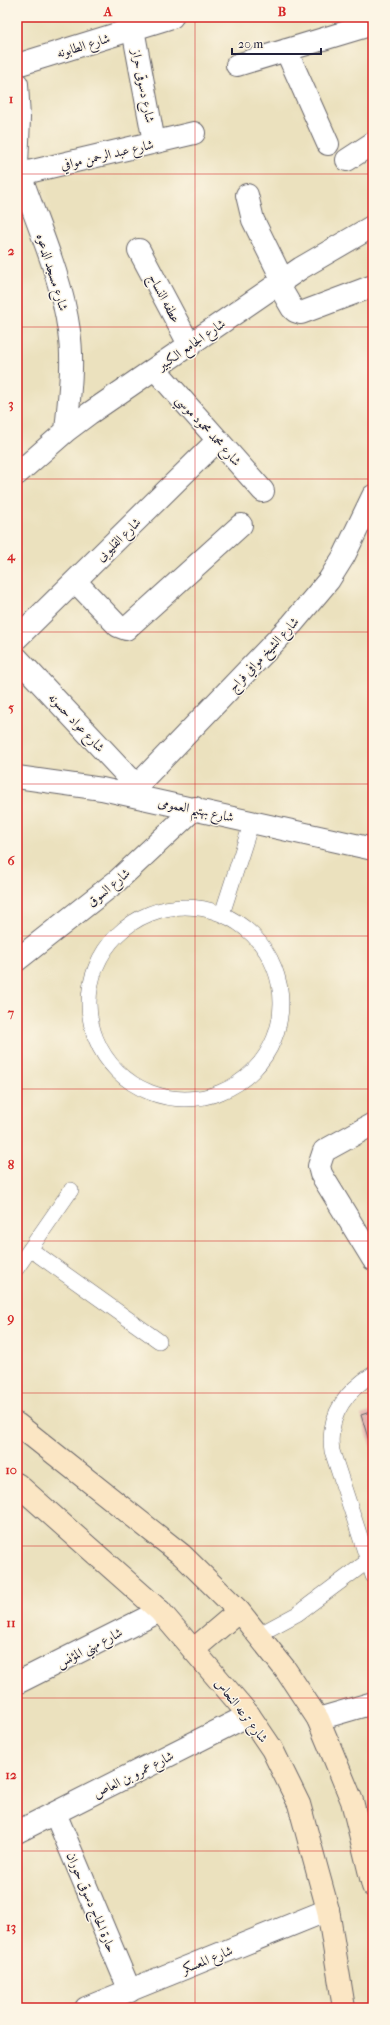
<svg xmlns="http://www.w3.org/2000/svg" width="390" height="2025" viewBox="0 0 390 2025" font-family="'IM FELL French Canon',Amiri,serif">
	<rect width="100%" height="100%" fill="#fcf5e5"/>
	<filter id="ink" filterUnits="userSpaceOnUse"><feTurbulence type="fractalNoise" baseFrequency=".025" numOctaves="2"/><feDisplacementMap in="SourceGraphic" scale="8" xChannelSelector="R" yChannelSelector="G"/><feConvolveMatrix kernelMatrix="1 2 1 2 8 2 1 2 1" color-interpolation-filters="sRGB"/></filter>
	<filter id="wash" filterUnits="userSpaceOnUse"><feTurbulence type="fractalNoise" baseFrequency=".012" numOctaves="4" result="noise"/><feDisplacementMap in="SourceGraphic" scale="16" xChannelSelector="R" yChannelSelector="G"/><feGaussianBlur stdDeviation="0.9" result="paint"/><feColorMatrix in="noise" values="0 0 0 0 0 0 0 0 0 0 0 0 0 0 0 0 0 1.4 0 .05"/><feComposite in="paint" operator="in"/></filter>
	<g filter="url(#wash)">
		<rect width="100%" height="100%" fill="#ebe1be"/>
		<g id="blocks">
			<!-- building -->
			<path fill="#dda9a7" d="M373 1411V1454L361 1415Z"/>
		</g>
	</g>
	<g filter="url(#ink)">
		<use href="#blocks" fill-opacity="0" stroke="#686569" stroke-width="1"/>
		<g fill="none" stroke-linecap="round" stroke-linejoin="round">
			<!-- service casing -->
			<g stroke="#686569" stroke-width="16">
				<path id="service" d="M89 1003a96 96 0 1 1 192 0a96 96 0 1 1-192 0Z
					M222 914 252 821
					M30 1249 159 1341
					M17 1268 71 1190
					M373 1374C345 1392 327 1417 332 1451L373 1576
					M258 1635 297 1614 368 1561"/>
			</g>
			<!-- minor casing -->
			<g stroke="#686569" stroke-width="24">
				<path id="minor" d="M133 29 154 142
					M286 50 328 144
					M17 65 172 17
					M237 65 373 24
					M17 84 19 118 17 165
					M347 160 373 143
					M17 165C35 220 61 273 69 331 74 364 69 398 66 431
					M20 174 194 133
					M247 195 253 220 283 281
					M139 250 190 346
					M278 284 292 308 295 311 301 313 373 286
					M155 369 263 491
					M17 474 66 431 90 413 301 268 373 226
					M75 581 118 626 126 629 241 525
					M17 638 218 440
					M17 658 137 786
					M17 777 102 789 373 849
					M129 794 292 624 329 580 344 556 373 496
					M17 960 117 881 195 808
					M373 1124 324 1151 319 1166 321 1174 373 1259
					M17 1683 160 1611
					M318 1719 373 1703
					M55 1813 130 1991
					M17 1832 249 1715
					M86 2008 328 1910"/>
			</g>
			<!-- secondary casing -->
			<g stroke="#686569" stroke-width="24">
				<path id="secondary" d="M17 1424 182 1555 239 1611 285 1669 318 1719 331 1750 352 1801 373 1886
					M17 1484 160 1611 249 1715 272 1749 299 1804 328 1910 344 2008
					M193 1650 239 1611"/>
			</g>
			<!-- service -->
			<use href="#service" stroke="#fff" stroke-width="15"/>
			<!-- minor -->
			<use href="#minor" stroke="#fff" stroke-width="22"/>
			<!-- secondary -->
			<use href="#secondary" stroke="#fbe6c4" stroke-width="22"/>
		</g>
	</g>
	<!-- grid -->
	<path fill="none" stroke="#d62828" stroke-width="1" stroke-opacity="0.55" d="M195 17V2008M17 174H373M17 327H373M17 479H373M17 632H373M17 784H373M17 936H373M17 1089H373M17 1241H373M17 1393H373M17 1546H373M17 1698H373M17 1851H373"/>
	<g text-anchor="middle" stroke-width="3" stroke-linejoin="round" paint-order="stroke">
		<!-- street labels -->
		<g font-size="13" fill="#22223b" stroke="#fcf5e5">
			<text transform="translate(83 45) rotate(-17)" y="5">شارع الطابونه</text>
			<text transform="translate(144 86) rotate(79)" y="5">شارع دسوقى حراز</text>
			<text transform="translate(107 154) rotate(-13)" y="5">شارع عبد الرحمن موافي</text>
			<text transform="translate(53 272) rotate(73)" y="5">شارع مسجد الدعوه</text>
			<text transform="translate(165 298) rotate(62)" y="5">عطفه النساج</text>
			<text transform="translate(191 344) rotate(-35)" y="5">شارع الجامع الكبير</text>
			<text transform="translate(209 430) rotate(48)" y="5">شارع محمد محمود موسي</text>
			<text transform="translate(118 539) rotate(-44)" y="5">شارع القليوبى</text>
			<text transform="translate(263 654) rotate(-47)" y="5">شارع الشيخ موافي فراج</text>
			<text transform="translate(77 722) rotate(47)" y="5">شارع عواد حسونه</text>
			<text transform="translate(196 809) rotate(12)" y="5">شارع بهتيم العمومى</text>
			<text transform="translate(108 887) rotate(-40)" y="5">شارع السوق</text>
			<text transform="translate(89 1647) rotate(-27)" y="5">شارع مهني المؤنس</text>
			<text transform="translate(242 1710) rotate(52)" y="5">شارع ترعه النحاس</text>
			<text transform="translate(133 1774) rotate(-27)" y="5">شارع عمرو بن العاص</text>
			<text transform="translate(92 1902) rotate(67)" y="5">حارة الحاج دسوقى حوران</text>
			<text transform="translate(207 1959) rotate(-22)" y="5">شارع المعسكر</text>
		</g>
	</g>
	<!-- margin -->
	<rect width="390" height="2025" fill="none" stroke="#fcf5e5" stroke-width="44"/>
	<!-- scale -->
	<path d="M232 48v6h89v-6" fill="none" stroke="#22223b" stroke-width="2"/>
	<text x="238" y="48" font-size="12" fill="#22223b" stroke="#fcf5e5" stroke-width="3" paint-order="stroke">20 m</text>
	<rect x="22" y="22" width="346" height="1981" fill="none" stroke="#d62828" stroke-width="1.5"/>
	<g font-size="13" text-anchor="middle" font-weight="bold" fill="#d62828">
		<text x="108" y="16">A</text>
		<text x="282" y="16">B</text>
		<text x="11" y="103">1</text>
		<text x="11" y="255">2</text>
		<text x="11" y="408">3</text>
		<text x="11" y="560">4</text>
		<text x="11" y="712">5</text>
		<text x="11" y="865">6</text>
		<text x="11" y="1017">7</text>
		<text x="11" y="1169">8</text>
		<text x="11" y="1322">9</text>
		<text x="11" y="1474">10</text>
		<text x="11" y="1627">11</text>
		<text x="11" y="1779">12</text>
		<text x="11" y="1931">13</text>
	</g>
</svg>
